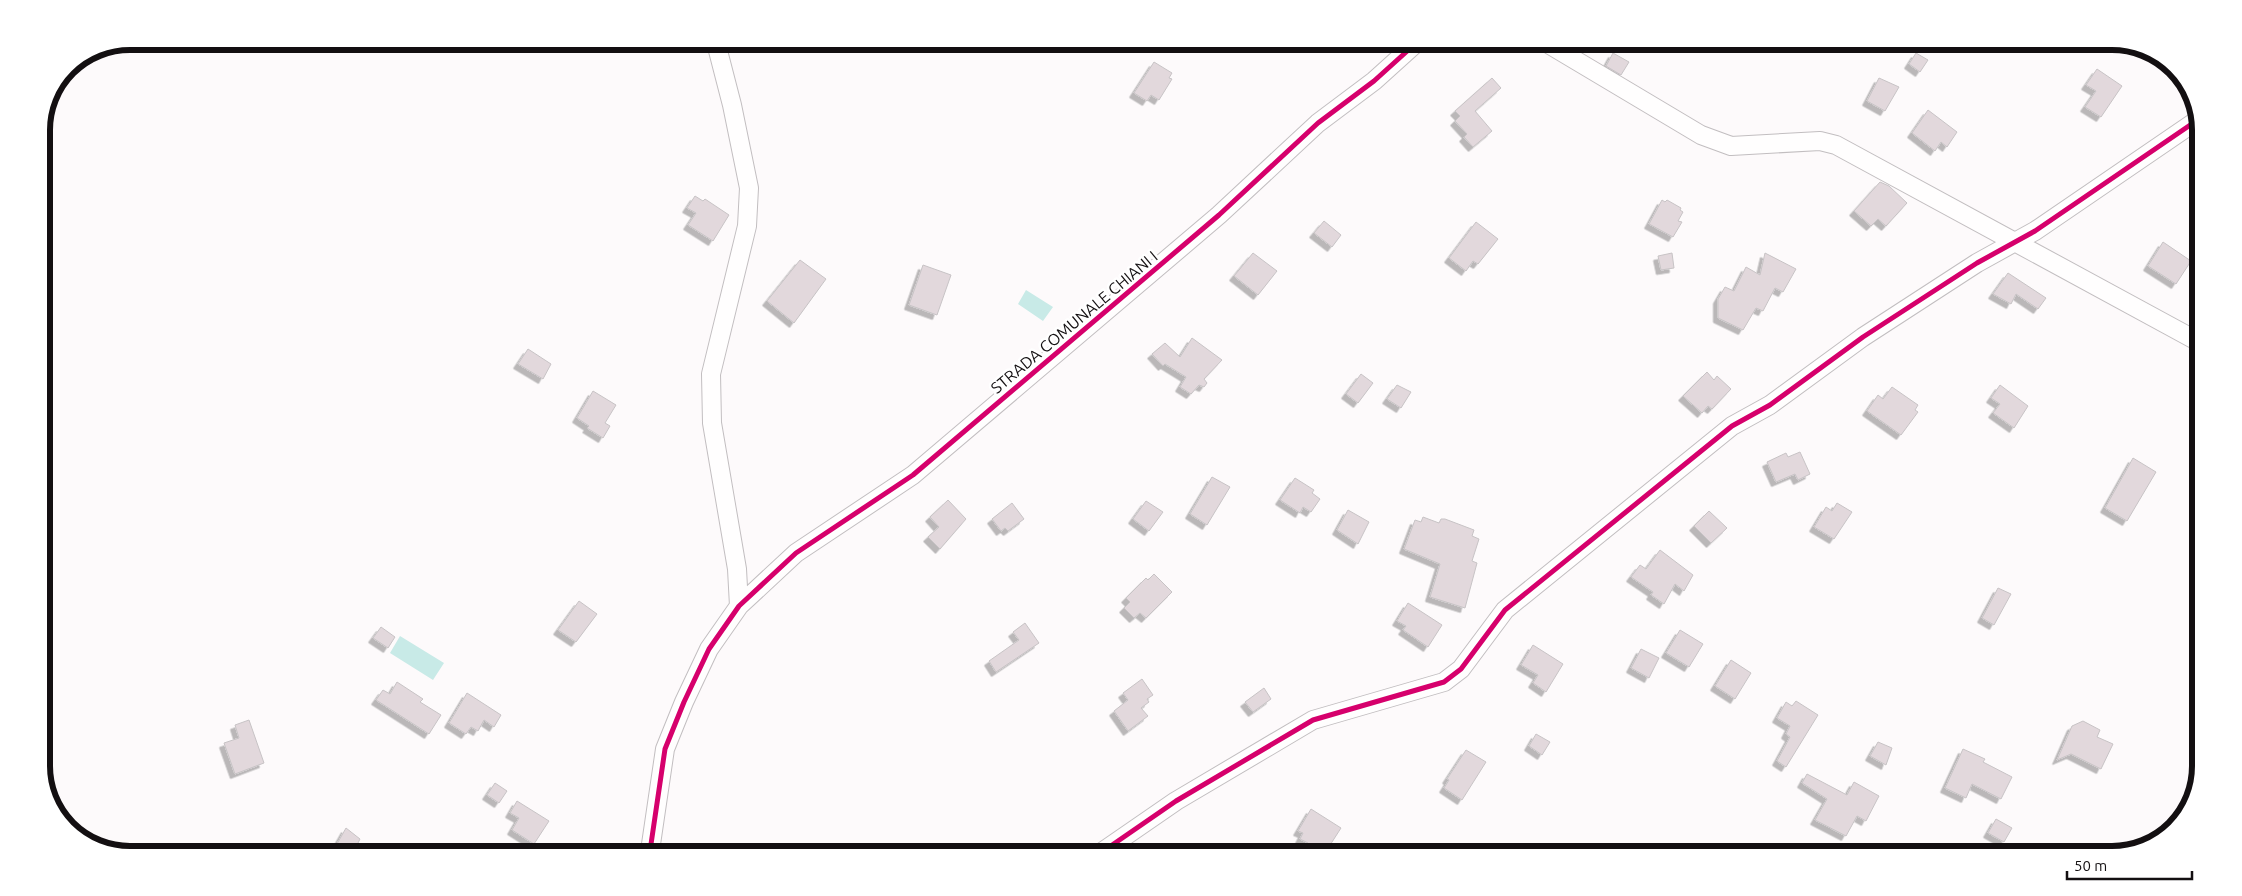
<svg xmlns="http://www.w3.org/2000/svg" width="2242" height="896" viewBox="0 0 2242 896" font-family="Ubuntu,sans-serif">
	<defs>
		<filter id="shadow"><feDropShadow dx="-4.5" dy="4.5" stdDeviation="0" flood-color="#0004"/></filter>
	</defs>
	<rect width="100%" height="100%" fill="#fdfafb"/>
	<!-- water -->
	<path fill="#c8eae7" d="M1026 290 1053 307 1043 321 1018 304Z
		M400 636 444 663 433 680 390 653Z"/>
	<!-- building -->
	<path fill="#e2d8dc" stroke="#c7c3c5" filter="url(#shadow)" d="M1613 53 1629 62 1621 75 1606 66Z
		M1916 53 1928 60 1920 72 1909 64Z
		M1154 62 1172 73 1169 78 1172 79 1159 100 1151 95 1147 101 1134 93Z
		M2097 69 2122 86 2101 117 2085 107 2096 91 2086 85Z
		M1492 78 1501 88 1475 111 1492 131 1473 147 1464 137 1467 134 1455 121 1460 116 1455 111Z
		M1879 78 1899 87 1885 111 1867 101Z
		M1928 110 1957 132 1947 147 1941 142 1935 151 1912 133Z
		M1880 182 1889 186 1907 203 1886 226 1878 219 1871 226 1854 211Z
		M695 196 703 201 705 199 729 215 713 241 688 225 696 213 687 208Z
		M1662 200 1665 202 1667 200 1681 208 1680 210 1683 212 1678 221 1682 222 1673 237 1649 224Z
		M1324 221 1341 235 1332 247 1314 233Z
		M1476 222 1498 239 1478 264 1473 261 1466 271 1449 258Z
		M2163 242 2191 261 2176 284 2148 266Z
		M1253 253 1277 271 1258 295 1234 276Z
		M1672 253 1674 268 1661 270 1658 256Z
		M1765 253 1796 269 1783 292 1775 288 1763 311 1756 308 1743 330 1718 318V299L1725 287 1734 291 1746 267 1760 275Z
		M800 260 826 279 794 323 767 301Z
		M923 265 951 275 937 315 909 305Z
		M2008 273 2046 298 2038 309 2016 294 2011 304 1993 294Z
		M1192 338 1222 360 1204 379 1207 383 1204 387 1199 385 1191 394 1180 387 1186 377 1165 364 1163 366 1152 354 1165 343 1180 357Z
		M528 349 551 364 543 379 518 364Z
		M1707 372 1714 380 1717 376 1731 389 1712 409 1708 406 1702 413 1683 396Z
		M1361 374 1373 383 1358 403 1346 394Z
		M1397 385 1411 392 1401 408 1387 399Z
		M2000 385 2028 406 2014 428 1993 413 2000 404 1991 398Z
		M1892 387 1918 405 1915 410 1918 412 1901 435 1867 411 1878 395 1883 399Z
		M593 391 616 405 605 423 610 426 603 438 587 428 589 426 577 418Z
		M1800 452 1810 474 1798 480 1795 474 1776 482 1767 462 1786 453 1788 457Z
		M2133 458 2156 472 2127 521 2105 508Z
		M1212 477 1230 487 1207 525 1190 514Z
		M1295 478 1314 490 1312 493 1320 499 1311 512 1303 507 1300 513 1280 500Z
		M948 500 966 519 940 549 928 537 939 527 930 517Z
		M1146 501 1163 512 1149 531 1133 519Z
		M1012 503 1024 519 1008 531 1005 528 1001 531 992 519Z
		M1837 503 1852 512 1834 539 1814 527 1826 507 1832 511Z
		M1348 510 1369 522 1358 544 1337 530Z
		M1709 511 1727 528 1711 543 1694 526Z
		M1423 517 1439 523 1441 519H1445L1474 530 1472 536 1479 539 1472 561 1477 563 1465 608 1430 597 1440 564 1404 549 1415 520 1421 522Z
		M1660 550 1693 575 1684 591 1675 584 1664 604 1651 595 1653 592 1631 577 1640 565 1646 569Z
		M1154 574 1172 592 1146 618 1140 613 1134 618 1124 608 1130 602 1126 598 1146 578 1148 580Z
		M1998 588 2011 594 1994 625 1982 618Z
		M579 601 597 614 576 642 558 630Z
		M1408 603 1442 625 1428 647 1403 630 1406 626 1397 621Z
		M1025 623 1039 643 996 672 989 661 1019 640 1013 632Z
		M381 627 395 637 388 648 373 638Z
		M1680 630 1703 644 1689 667 1666 653Z
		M1533 645 1563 664 1546 692 1533 683 1538 675 1521 665Z
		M1641 649 1659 658 1649 678 1631 668Z
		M1731 660 1751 673 1735 699 1715 686Z
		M1142 679 1153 695 1147 699 1149 702 1141 708 1148 716 1128 731 1114 711 1128 700 1123 693Z
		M397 682 423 699 420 702 441 715 429 734 376 700 383 690 390 694Z
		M1264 688 1271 699 1253 712 1245 702Z
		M467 693 501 715 494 727 484 720 478 731 471 727 466 734 449 723Z
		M1796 701 1818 715 1786 767 1777 761 1790 737 1786 734 1790 726 1777 718 1786 702 1792 706Z
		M249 720 264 763 235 774 224 743 239 738 235 725Z
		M2083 721 2100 730 2097 737 2113 744 2101 769 2071 754 2057 760 2072 726Z
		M1536 734 1550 742 1542 755 1529 746Z
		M1878 742 1892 748 1886 765 1870 756Z
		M1963 749 1985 759 1983 762 2012 777 2001 799 1972 784 1966 798 1945 788Z
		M1466 750 1486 762 1462 800 1444 788 1449 780 1447 779Z
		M1807 774 1847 795 1854 782 1879 796 1866 821 1857 816 1846 836 1815 820 1827 799 1802 783Z
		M495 783 507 791 499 803 487 795Z
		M517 801 549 821 534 844 512 830 519 818 510 813Z
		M1311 809 1341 828 1325 853H1302L1308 843 1300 839 1303 833 1298 831Z
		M1996 819 2012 828 2004 842 1988 833Z
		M346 828 360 839 354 851H333Z"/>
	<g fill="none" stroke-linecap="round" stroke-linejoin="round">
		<!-- minor casing -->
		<g stroke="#c2bec0" stroke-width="20">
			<path id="minor" d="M716 43 732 105 749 188 747 226 711 374 712 423 737 569 739 606
				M1550 45 1701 135 1731 146 1820 141 1836 145 2199 342
				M650 851 665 749 684 702 709 649 739 606 796 553 913 475 1219 215 1318 123 1374 81 1415 44
				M1102 852 1176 801 1313 720 1444 682 1461 669 1505 610 1732 426 1770 405 1863 337 1977 263 2035 231 2199 119"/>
		</g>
		<!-- minor -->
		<use href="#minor" stroke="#fffefe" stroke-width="18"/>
		<!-- cycleway casing -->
		<g stroke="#fff" stroke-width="8">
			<path id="cycleway" d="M650 851 665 749 684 702 709 649 739 606 796 553 913 475 1219 215 1318 123 1374 81 1415 44
				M1102 852 1176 801 1313 720 1444 682 1461 669 1505 610 1732 426 1770 405 1863 337 1977 263 2035 231 2199 119"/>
		</g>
		<!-- cycleway -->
		<use href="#cycleway" stroke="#d6006c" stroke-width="5"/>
	</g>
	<g text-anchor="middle" stroke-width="5" stroke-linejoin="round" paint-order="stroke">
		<!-- street labels -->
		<g font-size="16" fill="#130f11" stroke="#fff">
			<text transform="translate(1074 322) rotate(-40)" y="6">STRADA COMUNALE CHIANI I</text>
		</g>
	</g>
	<!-- crop -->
	<path d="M0 0H2242V896H0ZM130 50H2112A80 80 0 0 1 2192 130V766A80 80 0 0 1 2112 846H130A80 80 0 0 1 50 766V130A80 80 0 0 1 130 50Z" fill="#fff" fill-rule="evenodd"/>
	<path fill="none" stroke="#130f11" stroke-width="6" d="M130 50H2112A80 80 0 0 1 2192 130V766A80 80 0 0 1 2112 846H130A80 80 0 0 1 50 766V130A80 80 0 0 1 130 50Z"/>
	<!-- scale -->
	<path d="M2067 871v8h125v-8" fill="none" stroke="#130f11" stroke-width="2.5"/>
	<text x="2074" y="871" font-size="15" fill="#130f11" stroke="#ffffff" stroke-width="4" paint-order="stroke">50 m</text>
</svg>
